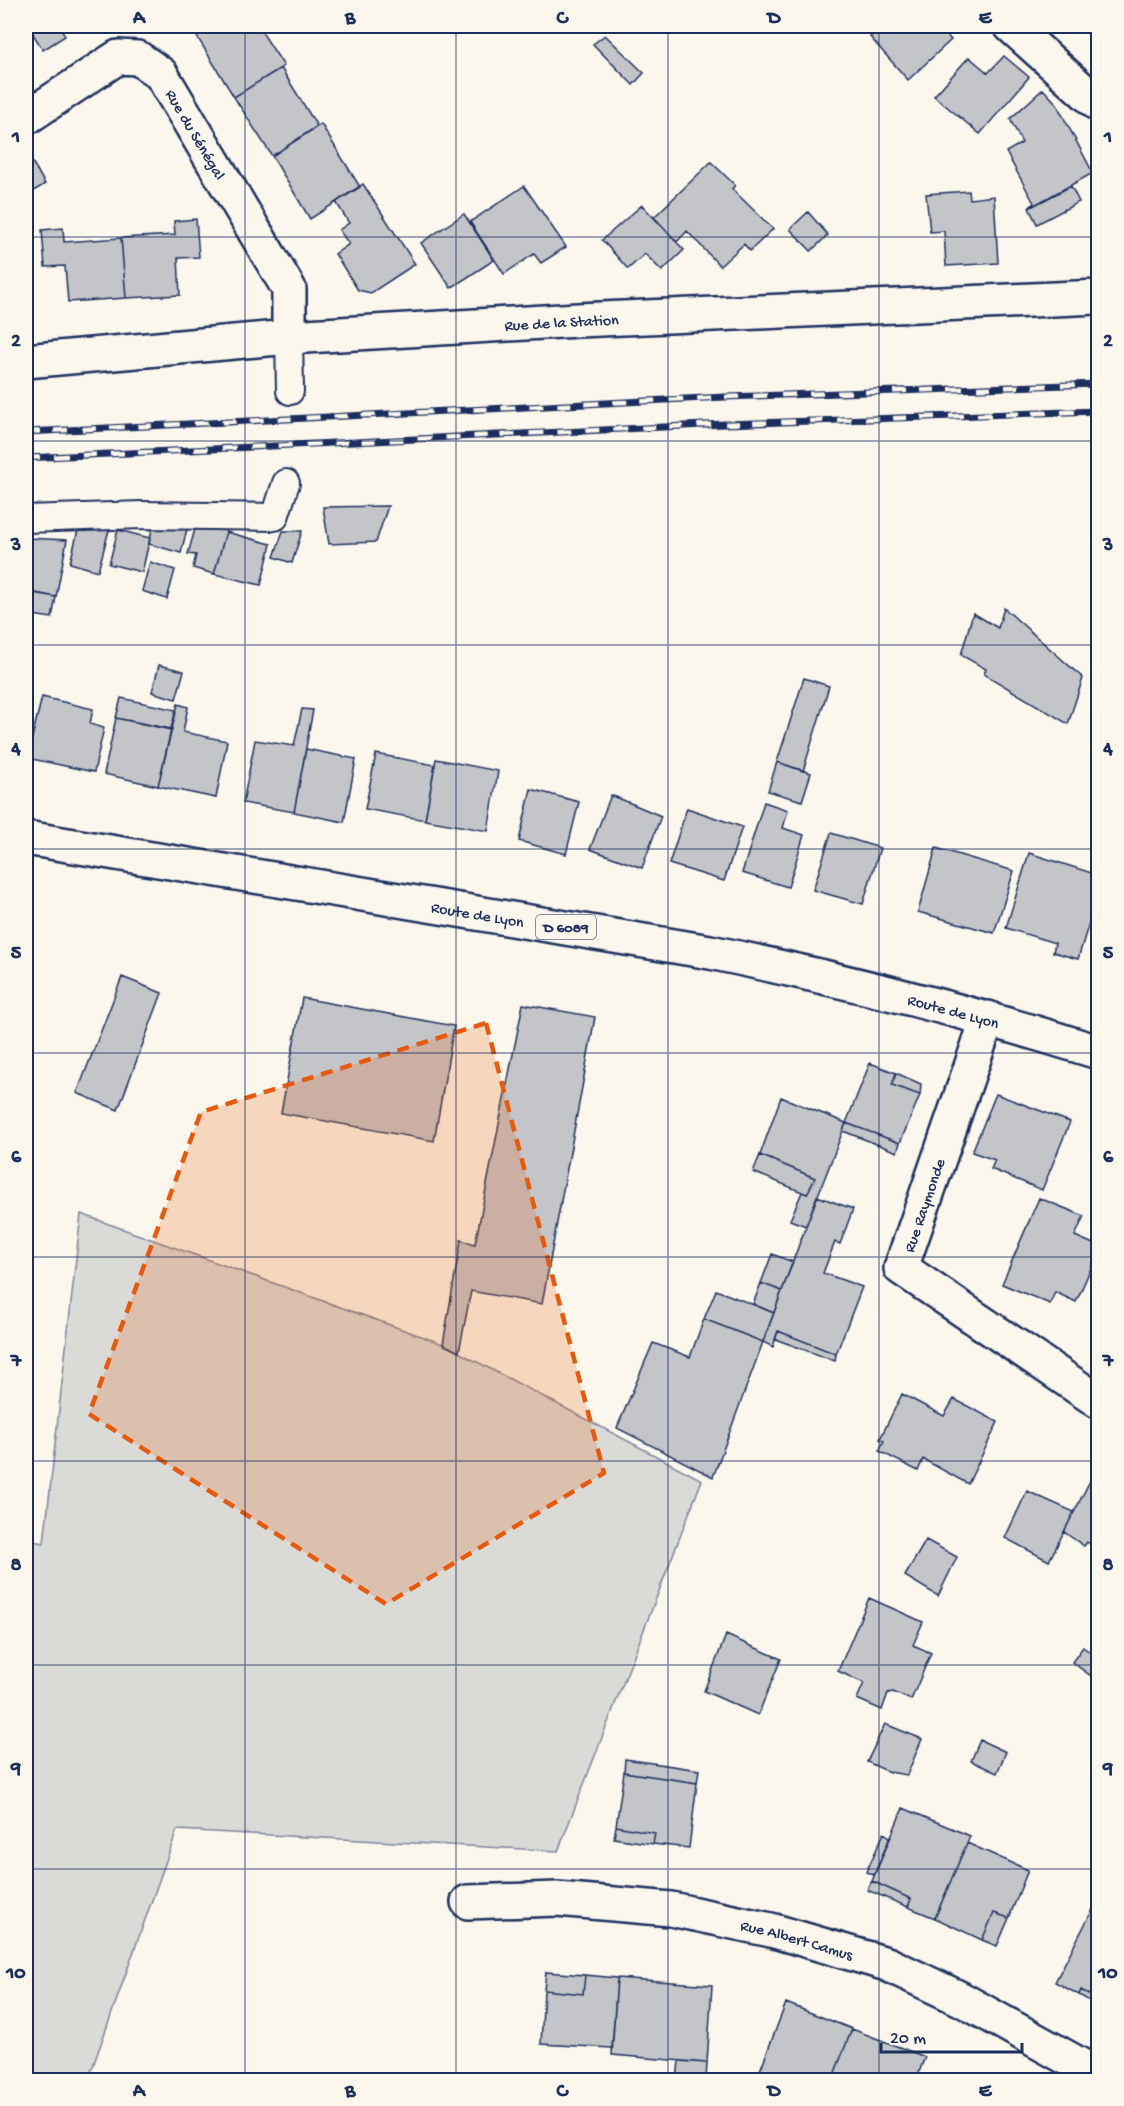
<svg xmlns="http://www.w3.org/2000/svg" width="1124" height="2106" viewBox="0 0 1124 2106" font-family="'Gochi Hand',sans-serif">
	<rect width="100%" height="100%" fill="#fbf7ec"/>
	<filter id="ink" filterUnits="userSpaceOnUse"><feTurbulence type="fractalNoise" baseFrequency=".0167" numOctaves="2"/><feDisplacementMap in="SourceGraphic" scale="12" xChannelSelector="R" yChannelSelector="G"/><feConvolveMatrix kernelMatrix="1 2 1 2 8 2 1 2 1" color-interpolation-filters="sRGB"/></filter>
	<g filter="url(#ink)">
		<!-- green -->
		<path fill="#dadad7" stroke="#7a849a" stroke-width="1.5" d="M81 1214 443 1344 702 1480 558 1851 177 1830 88 2080H26V1540L44 1543Z"/>
		<!-- building -->
		<path fill="#c3c5c9" stroke="#1b2f5e" stroke-width="1.5" d="M28 26H60L65 36 43 50Z
			M190 26H212L196 35Z
			M212 26H258L284 66 234 97 196 35Z
			M883 26H938L951 40 908 80 870 37Z
			M605 35 644 73 633 85 593 44Z
			M1004 56 1029 77 980 134 934 96 969 57 988 73Z
			M281 68 317 126 272 156 234 97Z
			M1043 89 1056 103 1093 173 1029 208 1034 203 1006 152 1022 143 1010 119Z
			M321 124 360 187 310 219 272 156Z
			M27 153 45 184 26 196V154Z
			M711 162 735 185 732 189 773 229 750 251 744 244 720 266 687 231 677 242 654 217Z
			M363 184 415 264 371 293 358 290 335 254 349 244 339 230 349 223 336 202Z
			M524 186 566 247 541 263 534 254 504 274 470 222Z
			M1071 186 1079 202 1037 224 1029 208Z
			M969 191 970 199 994 196 998 263 946 266 944 231 930 232 926 194Z
			M642 205 684 250 662 271 645 254 628 269 602 240Z
			M808 212 828 235 811 251 790 229Z
			M464 214 494 260 451 288 421 243Z
			M196 219 199 257 178 258 180 295 126 298 121 238 175 235 174 221Z
			M63 228 64 242 121 238 126 298 68 302 65 266 45 267 42 230Z
			M388 506 376 542 329 544 323 507Z
			M152 529H187L181 553 149 544Z
			M195 529H227L214 574 193 568 196 555 188 554Z
			M78 530H109L98 571 70 563Z
			M118 530 150 538 142 572 109 564Z
			M283 531H302L292 563 274 557Z
			M226 532 271 544 261 585 214 574Z
			M26 538 67 540 56 597 26 591Z
			M150 562 175 570 167 599 142 591Z
			M27 592 56 597 52 618 26 614Z
			M1004 608 1083 678 1068 724 984 674 986 669 961 655 973 613 998 628Z
			M159 665 184 671 176 699 152 692Z
			M804 678 829 686 803 771 777 762Z
			M42 697 93 709 90 724 104 728 94 772 27 758Z
			M121 698 176 710 171 729 116 718Z
			M178 704 188 707 183 732 227 741 216 798 158 786Z
			M302 709 313 710 294 812 243 803 255 740 294 746Z
			M116 718 171 730 158 786 104 774Z
			M306 749 356 759 344 822 294 812Z
			M376 754 435 765 425 820 365 809Z
			M436 759 498 771 488 831 425 820Z
			M777 762 811 773 802 801 768 791Z
			M531 789 579 802 566 854 519 841Z
			M611 795 661 816 642 868 590 849Z
			M764 802 788 810 783 828 804 835 788 887 742 873Z
			M687 808 742 827 724 881 669 864Z
			M831 833 880 848 863 904 813 890Z
			M936 848 1014 871 994 933 918 912Z
			M1029 853 1098 875V893L1078 959 1053 952 1055 943 1006 928Z
			M122 977 162 993 118 1110 77 1093Z
			M302 998 454 1026 434 1141 281 1113Z
			M523 1004 595 1017 542 1304 471 1291 459 1352 443 1344 461 1240 475 1244Z
			M870 1063 896 1073 892 1085 920 1095 900 1143 846 1123Z
			M896 1073 921 1084 920 1095 892 1085Z
			M996 1094 1070 1122 1042 1190 991 1169 995 1160 972 1152Z
			M781 1097 846 1123 806 1226 790 1220 802 1192 807 1194 815 1178 760 1155Z
			M846 1123 900 1143 897 1152 843 1131Z
			M760 1155 815 1178 807 1194 753 1172Z
			M817 1196 853 1209 840 1244 835 1242 823 1273 862 1287 836 1354 778 1331 773 1347 763 1342Z
			M1039 1198 1084 1216 1075 1236 1098 1246V1252L1076 1302 1055 1292 1050 1304 1002 1284Z
			M772 1254 793 1262 782 1291 761 1283Z
			M761 1283 782 1291 774 1313 753 1304Z
			M716 1290 774 1313 763 1342 704 1319Z
			M704 1319 763 1342 713 1477 617 1428 653 1343 690 1357Z
			M778 1331 836 1354 835 1361 775 1339Z
			M902 1394 944 1416 954 1399 998 1422 968 1484 923 1459 918 1471 879 1451 884 1441 880 1439Z
			M1093 1475 1098 1479V1550L1087 1542 1084 1546 1064 1532Z
			M1027 1491 1074 1512 1049 1561 1005 1538Z
			M926 1540 957 1557 938 1596 905 1576Z
			M869 1598 923 1622 913 1645 931 1653 911 1700 893 1692 888 1693 882 1710 857 1699 864 1683 838 1671Z
			M726 1635 781 1659 758 1715 704 1691Z
			M1083 1647 1098 1658V1681L1072 1662Z
			M885 1724 922 1739 907 1775 889 1772 867 1762Z
			M980 1740 1006 1752 997 1773 971 1761Z
			M625 1759 699 1770 697 1783 624 1772Z
			M624 1772 697 1783 689 1848 653 1844 655 1833 616 1826Z
			M903 1808 970 1836 935 1918 908 1907 911 1899 872 1881Z
			M616 1826 655 1833 653 1844 614 1838Z
			M884 1833 890 1837 874 1875 866 1872Z
			M967 1843 1028 1870 1009 1918 994 1913 982 1940 935 1918Z
			M872 1881 911 1899 908 1907 867 1890Z
			M1093 1909 1098 1912V1999L1081 1990 1079 1995 1055 1982Z
			M994 1913 1009 1918 997 1946 982 1940Z
			M546 1972 585 1975 583 1994 544 1990Z
			M585 1975 617 1978 612 2048 541 2044 544 1990 583 1994Z
			M617 1978 712 1985 707 2063 612 2055Z
			M1081 1990 1098 1999V2006L1079 1995Z
			M786 2003 852 2029 832 2080H792L785 2077 784 2080H775L759 2073Z
			M852 2029 925 2057 916 2080H832Z
			M679 2061 707 2063 706 2080H677Z"/>
		<g fill="none" stroke-linecap="round" stroke-linejoin="round">
			<!-- lane casing -->
			<g stroke="#1b2f5e" stroke-width="30">
				<path id="lane" d="M289 337 290 391
					M26 519 142 515 275 517 286 483"/>
			</g>
			<!-- street casing -->
			<g stroke="#1b2f5e" stroke-width="38">
				<g id="street">
					<path d="M1011 26 1098 104"/>
					<path id="s1" d="M26 118 118 57 138 58 161 74 289 289V337"/>
					<path id="s2" d="M26 361 289 337 578 320 1098 297"/>
					<path d="M988 1018 901 1268 1098 1401"/>
					<path id="s3" d="M468 1902 557 1899 671 1909 771 1930 887 1964 961 1999 1098 2075"/>
				</g>
			</g>
			<!-- primary casing -->
			<g stroke="#1b2f5e" stroke-width="38">
				<g id="primary">
					<path id="s4" d="M26 838 710 952C841 979 971 1012 1098 1052"/>
				</g>
			</g>
			<!-- lane -->
			<use href="#lane" stroke="#fbf7ec" stroke-width="26"/>
			<!-- street -->
			<use href="#street" stroke="#fbf7ec" stroke-width="33"/>
			<!-- primary -->
			<use href="#primary" stroke="#fbf7ec" stroke-width="33"/>
			<!-- rail casing -->
			<g stroke="#1b2f5e" stroke-width="7">
				<path id="rail" d="M26 432 725 397 1098 384
					M26 458 725 424 1098 411"/>
			</g>
			<!-- rail -->
			<use href="#rail" stroke="#fbf7ec" stroke-width="4.5" stroke-dasharray="14" stroke-linecap="butt"/>
		</g>
	</g>
	<!-- marked area -->
	<path fill="#e8590c" fill-opacity="0.2" stroke="#e8590c" stroke-width="4.5" stroke-dasharray="12 8" stroke-linejoin="round" d="M486 1023 604 1473 386 1604 89 1414 201 1112Z"/>
	<!-- grid -->
	<path fill="none" stroke="#1b2f5e" stroke-width="1.5" stroke-opacity="0.55" d="M245 26V2080M456 26V2080M668 26V2080M879 26V2080M26 237H1098M26 441H1098M26 645H1098M26 849H1098M26 1053H1098M26 1257H1098M26 1461H1098M26 1665H1098M26 1869H1098"/>
	<g text-anchor="middle" stroke-width="5" stroke-linejoin="round" paint-order="stroke">
		<!-- shield labels -->
		<rect fill="#fbf7ec" stroke="#5e6b89" stroke-width="1.5" x="536" y="915" width="60" height="24" rx="4.5"/>
		<g font-size="15" font-weight="bold" fill="#1b2f5e">
			<text x="566" y="932">D 6089</text>
		</g>
		<!-- street labels -->
		<g font-size="16" fill="#1b2f5e" stroke="#fbf7ec">
			<text dy="6" stroke="none"><textPath href="#s1" startOffset="228">Rue du Sénégal</textPath></text>
			<text dy="6" stroke="none"><textPath href="#s2" startOffset="537">Rue de la Station</textPath></text>
			<text dy="6" stroke="none"><textPath href="#s4" startOffset="458">Route de Lyon</textPath></text>
			<text dy="6" stroke="none"><textPath href="#s4" startOffset="944">Route de Lyon</textPath></text>
			<text transform="translate(923 1205) rotate(-71)" y="6">Rue Raymonde</text>
			<text dy="6" stroke="none"><textPath href="#s3" startOffset="333">Rue Albert Camus</textPath></text>
		</g>
	</g>
	<!-- margin -->
	<rect width="1124" height="2106" fill="none" stroke="#fbf7ec" stroke-width="66"/>
	<!-- scale -->
	<path d="M881 2043v9h141v-9" fill="none" stroke="#1b2f5e" stroke-width="3"/>
	<text x="890" y="2043" font-size="18" fill="#1b2f5e" stroke="#fbf7ec" stroke-width="4.5" paint-order="stroke">20 m</text>
	<rect x="33" y="33" width="1058" height="2040" fill="none" stroke="#1b2f5e" stroke-width="2"/>
	<g font-size="20" text-anchor="middle" font-weight="bold" fill="#1b2f5e">
		<text x="139" y="23">A</text>
		<text x="350" y="23">B</text>
		<text x="562" y="23">C</text>
		<text x="774" y="23">D</text>
		<text x="985" y="23">E</text>
		<text x="16" y="142">1</text>
		<text x="1108" y="142">1</text>
		<text x="16" y="346">2</text>
		<text x="1108" y="346">2</text>
		<text x="16" y="550">3</text>
		<text x="1108" y="550">3</text>
		<text x="16" y="754">4</text>
		<text x="1108" y="754">4</text>
		<text x="16" y="958">5</text>
		<text x="1108" y="958">5</text>
		<text x="16" y="1162">6</text>
		<text x="1108" y="1162">6</text>
		<text x="16" y="1366">7</text>
		<text x="1108" y="1366">7</text>
		<text x="16" y="1570">8</text>
		<text x="1108" y="1570">8</text>
		<text x="16" y="1774">9</text>
		<text x="1108" y="1774">9</text>
		<text x="16" y="1978">10</text>
		<text x="1108" y="1978">10</text>
		<text x="139" y="2096">A</text>
		<text x="350" y="2096">B</text>
		<text x="562" y="2096">C</text>
		<text x="774" y="2096">D</text>
		<text x="985" y="2096">E</text>
	</g>
</svg>
